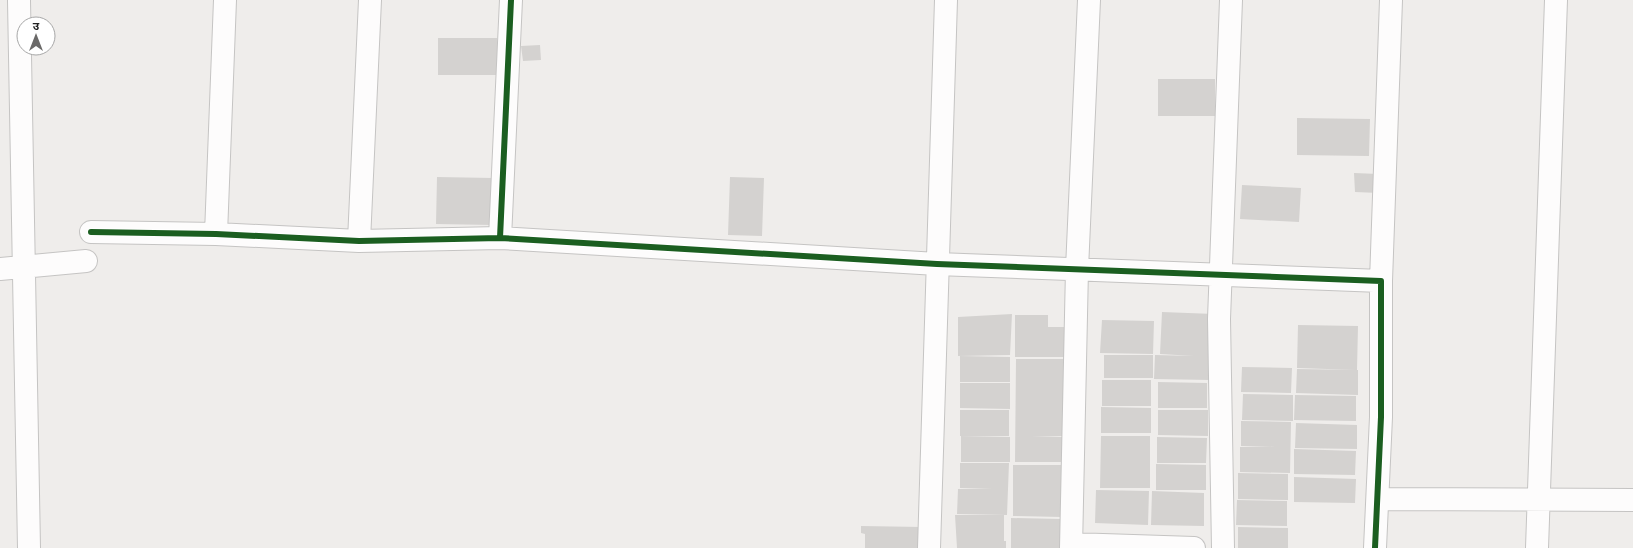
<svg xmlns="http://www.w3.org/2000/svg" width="1633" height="548" viewBox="0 0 1633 548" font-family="'Space Grotesk','Noto Sans Devanagari',sans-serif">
	<rect width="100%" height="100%" fill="#efedeb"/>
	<!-- building -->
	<path fill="#d4d2d0" d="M438 38H497V75H438Z
		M540 45 541 60 523 61 521 46Z
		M1158 79H1215V116H1158Z
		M1297 118 1370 119 1369 156 1297 155Z
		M1354 173 1378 174 1379 193 1355 192Z
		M437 177 493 178 492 225 436 224Z
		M730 177 764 178 762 236 728 235Z
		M1242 185 1301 188 1299 222 1240 219Z
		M1162 312 1214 314 1210 380 1154 379 1155 355 1194 356 1160 354Z
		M1012 314 1010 355 958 356V317Z
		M1015 315H1048V327H1068L1066 357H1015Z
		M1102 320 1154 321 1153 354 1100 353Z
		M1298 325 1358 326 1357 370 1297 368Z
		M1104 355H1153V378H1104Z
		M960 356 1010 357V382H960Z
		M1016 359H1069L1064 436H1032L1065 437V462H1015Z
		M1242 367 1292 368 1291 393 1241 392Z
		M1297 369 1358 370V395L1296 393Z
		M1102 380H1151V406H1102Z
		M1158 382 1207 383V408H1158Z
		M960 383H1010V409L960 408Z
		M1243 394 1293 395V421L1242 420Z
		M1295 395 1356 396V421L1294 420Z
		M1101 407 1151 408V433H1101Z
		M960 410H1009V436H960Z
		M1158 410H1208V436L1158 435Z
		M1241 421 1291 422 1290 473 1240 472V447H1275L1241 446Z
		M1296 423 1357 425V449L1295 448Z
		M961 436 1010 437V462H961Z
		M1101 436H1150V488H1100Z
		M1157 437 1207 438 1206 463H1157Z
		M1294 449 1356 451 1355 475 1294 474Z
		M960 463H1009L1007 515 957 514 958 489H992L960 488Z
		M1156 464 1206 465V490H1156Z
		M1013 465H1063L1062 517 1013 516Z
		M1238 473 1288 474V500L1238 499Z
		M1294 477 1356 479 1355 503 1294 502Z
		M1096 490 1149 491 1148 525 1095 523Z
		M1152 491 1204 493V526L1151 525Z
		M1237 500 1287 501V526L1236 525Z
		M955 515H1004V541H1006V548H957Z
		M1011 518 1061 519V548H1011Z
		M861 526 922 527V548H865V534L861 533Z
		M1238 527 1288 528V548H1238Z"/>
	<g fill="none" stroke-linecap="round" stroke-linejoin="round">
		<!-- minor casing -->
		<g stroke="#c5c4c3" stroke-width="24">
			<path id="minor" d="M19 1 29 548
				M91 232 216 234 359 241 500 238 511 0
				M216 234 225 0
				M500 238 937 264 1381 281V417L1375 548
				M359 241 370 0
				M0 269 86 261
				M1381 281 1391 0
				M1378 499 1633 500
				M1072 544 1194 548
				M929 548 946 0
				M1071 548 1077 269 1089 0
				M1223 548 1219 319 1231 0
				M1537 548 1556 0"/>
		</g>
		<!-- minor -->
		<use href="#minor" stroke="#fdfcfc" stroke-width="22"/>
		<!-- cycleway casing -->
		<g stroke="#fff" stroke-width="8">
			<path id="cycleway" d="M91 232 216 234 359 241 500 238 511 0
				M500 238 937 264 1381 281V417L1375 548"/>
		</g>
		<!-- cycleway -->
		<use href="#cycleway" stroke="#1b5e20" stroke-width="6"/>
	</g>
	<!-- north arrow -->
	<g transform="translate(36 36)"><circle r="19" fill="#ffffff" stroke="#a7a7a7"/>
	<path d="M0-3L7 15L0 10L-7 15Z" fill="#6a6968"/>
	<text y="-6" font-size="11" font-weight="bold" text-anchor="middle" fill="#222222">उ</text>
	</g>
</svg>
